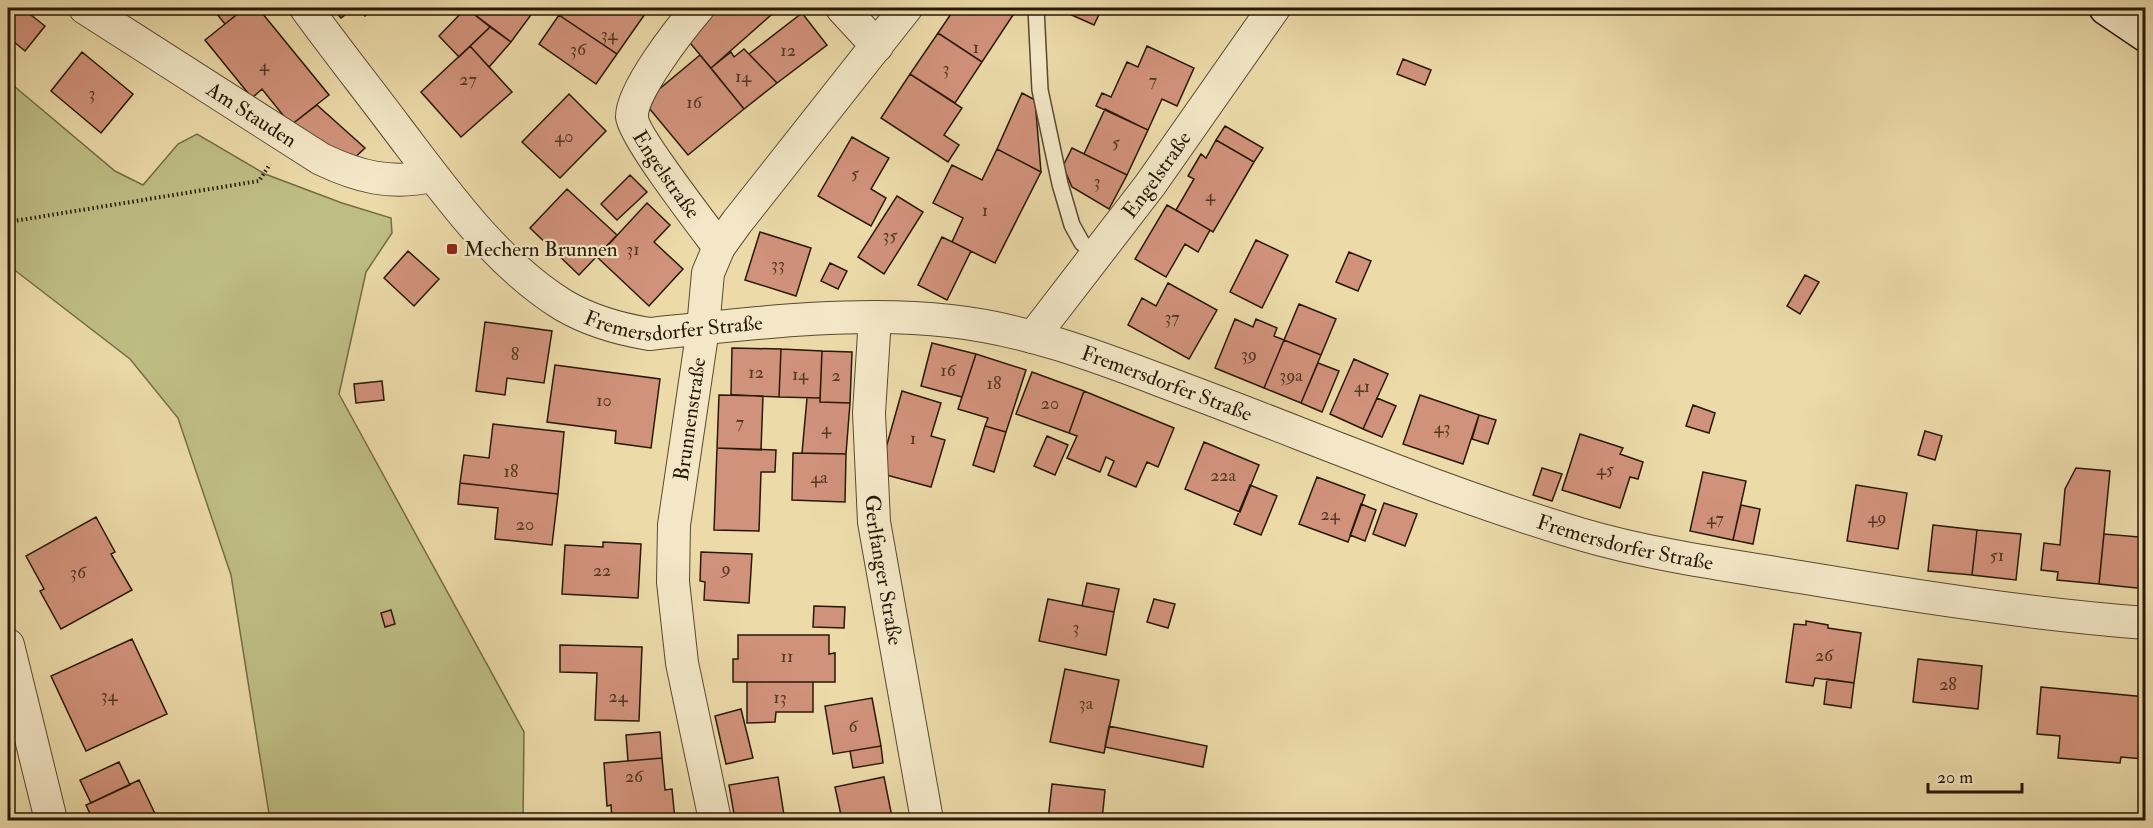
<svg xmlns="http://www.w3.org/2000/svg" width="2153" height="828" viewBox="0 0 2153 828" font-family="'IM FELL Double Pica',serif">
	<rect width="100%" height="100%" fill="#ecdaa9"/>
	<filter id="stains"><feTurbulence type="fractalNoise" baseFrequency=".00333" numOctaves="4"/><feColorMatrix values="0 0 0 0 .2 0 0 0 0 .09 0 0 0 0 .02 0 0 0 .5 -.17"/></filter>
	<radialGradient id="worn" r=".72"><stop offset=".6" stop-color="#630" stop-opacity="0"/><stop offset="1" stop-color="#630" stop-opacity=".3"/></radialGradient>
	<!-- green -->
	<path fill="#bebe84" stroke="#736c46" stroke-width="1.5" d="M8 81 115 171 143 185 178 144 197 134 265 174 342 203 391 218 392 233 366 272 339 394 524 732 523 820H270L231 575 178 418 130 359 8 265Z"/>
	<!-- building -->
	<path fill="#d1927b" stroke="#281907" stroke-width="1.5" d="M8 8H22L45 26 25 51 8 37Z
		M212 8H245L225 24Z
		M245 8H258L329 95 291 125 262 89 252 98 205 40Z
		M332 8H354L341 18Z
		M358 8H375L365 16Z
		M466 8H536L511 42Z
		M466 8 490 27 459 57 439 36Z
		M564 8H635L645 14 617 54 559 15Z
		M635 8H649L645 14Z
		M719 8H779L711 68 686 38Z
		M955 8H1008L1015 12 982 62 938 33Z
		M1056 8H1102L1094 25Z
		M802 13 827 45 777 83 749 54Z
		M559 15 617 54 596 84 539 44Z
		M490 27 511 42 489 67 470 46Z
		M938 33 982 62 955 103 910 74Z
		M470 46 512 92 461 137 421 92Z
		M1147 46 1194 68 1177 106 1162 99 1148 130 1096 106 1102 93 1111 97 1127 62 1138 67Z
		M744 49 777 83 744 109 711 68 731 52 734 57Z
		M82 52 133 94 101 133 51 91Z
		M700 55 744 109 688 155 649 108 651 96Z
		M1403 59 1431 70 1425 85 1397 74Z
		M910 74 962 108 944 135 959 145 948 162 881 118Z
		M1022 93 1035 100 1041 172 997 149Z
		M569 94 606 131 560 178 522 142Z
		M317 105 365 148 348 164 291 125Z
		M1105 109 1148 130 1127 175 1084 154Z
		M1225 126 1263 148 1254 162 1216 140Z
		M852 137 889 158 871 189 886 198 871 226 818 196Z
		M1216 140 1254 162 1213 232 1176 210 1194 179 1188 176 1201 154 1206 158Z
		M1072 148 1127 175 1109 209 1072 187 1063 166Z
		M997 149 1041 172 995 263 952 242 963 218 933 203 952 165 982 180Z
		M630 175 647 192 617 220 601 204Z
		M567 189 617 235 579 275 530 228Z
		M897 196 923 212 884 274 858 257Z
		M647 203 670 225 654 242 683 269 649 306 597 257Z
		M1167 205 1210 230 1198 252 1185 244 1166 277 1135 259Z
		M760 232 811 248 796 296 745 280Z
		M942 237 971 251 947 300 918 285Z
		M1256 240 1288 255 1262 308 1230 292Z
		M408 251 439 279 414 306 384 278Z
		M1349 252 1371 261 1358 291 1336 282Z
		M830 263 847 271 838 289 821 281Z
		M1805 275 1819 282 1800 314 1787 306Z
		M1168 283 1217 310 1189 359 1128 325 1142 298 1156 306Z
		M1299 304 1336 319 1321 355 1284 340Z
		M1235 319 1253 327 1256 319 1277 328 1274 336 1284 340 1264 388 1215 368Z
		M485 322 552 331 544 383 507 378 505 395 476 391Z
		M1284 340 1321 355 1301 403 1264 388Z
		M932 343 976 354 962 397 921 386Z
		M732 348 781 349 779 397 731 395Z
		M781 349 822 351 820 398 779 397Z
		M822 351 852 352 850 403 820 402Z
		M976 354 1026 370 1006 432 985 426 988 418 958 409Z
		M1354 359 1388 374 1363 429 1330 414Z
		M1318 363 1339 371 1322 412 1301 403Z
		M555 365 660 379 651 448 615 443 616 431 547 422Z
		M1032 372 1084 391 1069 433 1016 414Z
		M382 381 384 400 356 403 354 384Z
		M902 391 941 403 931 436 945 440 931 487 879 473Z
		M1084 391 1174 428 1158 467 1147 462 1136 487 1108 475 1114 461 1106 457 1100 472 1067 458 1077 436 1069 433Z
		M719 395 763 396 761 450 717 448Z
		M1420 395 1479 415 1463 464 1403 444Z
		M807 398H820V402L850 403 846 454 802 453Z
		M1377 398 1396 406 1382 437 1363 429Z
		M1693 405 1715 413 1709 433 1686 426Z
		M1479 415 1496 420 1488 444 1472 439Z
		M493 424 564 432 558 494 460 483 464 455 489 458Z
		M985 426 1006 432 994 472 973 465Z
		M1925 431 1942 436 1935 460 1918 455Z
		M1580 434 1623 448 1620 454 1643 462 1638 479 1630 477 1620 508 1562 490Z
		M1047 436 1068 445 1055 475 1034 466Z
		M1204 442 1259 465 1240 512 1185 489Z
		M717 448 776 450 775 472H761L759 531 714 530Z
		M793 453 846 454 845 502 792 500Z
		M1542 468 1562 474 1552 501 1533 495Z
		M2076 468 2110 471 2099 584 2057 580 2058 572 2041 570 2044 543 2060 545 2065 489Z
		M1703 472 1746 481 1733 540 1690 531Z
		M1317 477 1365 495 1348 542 1299 524Z
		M460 483 558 494 552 545 495 539 498 508 458 504Z
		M1250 485 1277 496 1261 535 1234 524Z
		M1856 485 1907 493 1898 549 1847 541Z
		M2143 496 2146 497V589L2099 584 2104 534 2139 537Z
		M1384 503 1417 514 1405 546 1373 534Z
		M1361 504 1376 510 1365 541 1350 535Z
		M1741 505 1760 509 1753 544 1733 540Z
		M96 517 115 552 111 554 132 590 61 629 40 591 44 589 26 556Z
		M1933 525 1977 530 1972 575 1928 571Z
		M1977 530 2021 534 2016 580 1972 575Z
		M603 542 641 544 638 598 562 594 565 545 603 547Z
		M701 552 752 554 749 603 704 600 705 582 700 581Z
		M1087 583 1119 589 1114 612 1082 606Z
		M1048 599 1114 612 1106 655 1039 641Z
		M1154 599 1175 604 1168 628 1147 622Z
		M814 606 845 607 844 628 813 627Z
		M391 610 395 624 385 627 381 613Z
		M1806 621 1828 625V628L1861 633 1854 683 1815 678 1813 686 1786 682 1794 624 1806 625Z
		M738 635H829V654L835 653V682H733V659H738Z
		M132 639 167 714 86 751 51 676Z
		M560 645 642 647 639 721 595 720 597 673 560 672Z
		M1918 659 1982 666 1978 709 1913 702Z
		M1065 669 1119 680 1104 753 1050 742Z
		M1827 679 1854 683 1851 708 1824 704Z
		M747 682H813V712H776L775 722 747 723Z
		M2041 687 2146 697 2143 759 2121 757 2120 763 2058 758 2060 736 2037 734Z
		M872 698 881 746 833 754 825 706Z
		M741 709 753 758 726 764 715 716Z
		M1109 726 1207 746 1203 767 1105 747Z
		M660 732 662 758 628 761 626 735Z
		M881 746 883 763 853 768 850 751Z
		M662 758 665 790 672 789 675 820H612L611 805 607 806 604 763Z
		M119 762 130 785 91 803 80 780Z
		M778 777 784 815 775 816 776 820H735L729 785Z
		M884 777 892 817 877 820H842L835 787Z
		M139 780 158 820H93L86 805Z
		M1052 784 1105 790 1102 820H1048Z"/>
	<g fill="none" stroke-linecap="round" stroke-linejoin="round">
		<!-- lane casing -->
		<g stroke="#594930" stroke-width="18">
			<path id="lane" d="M1036 8 1040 90 1060 184 1072 225 1082 243 1095 254"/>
		</g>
		<!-- street casing -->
		<g stroke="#594930" stroke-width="34">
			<g id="street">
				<path id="s1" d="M85 8 321 159C359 177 390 185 432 176"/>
				<path id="s2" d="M306 8C335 48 366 87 396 127 444 190 495 263 563 305 590 321 619 329 649 334 744 324 856 310 950 321 1035 330 1116 364 1194 393 1322 441 1449 495 1580 534 1651 555 1727 565 1800 577 1914 596 2030 614 2146 623"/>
				<path id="s3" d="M698 8C681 28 631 91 632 117 633 135 704 227 719 247"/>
				<path d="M842 8 877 46"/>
				<path id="s4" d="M875 317 869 413 874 522 927 820"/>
				<path id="s5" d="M1033 337 1150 185 1274 8"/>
				<path d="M8 645 51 820"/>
				<path id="s6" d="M715 820 682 663 673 582 674 525 703 328 708 273 719 247 737 222 906 8"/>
			</g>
		</g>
		<!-- secondary casing -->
		<g stroke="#281907" stroke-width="36">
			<path id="secondary" d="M2106 8 2146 35"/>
		</g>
		<!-- path -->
		<path stroke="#281907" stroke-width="4" stroke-dasharray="1.5 3" stroke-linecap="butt" d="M8 222 259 181 270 164"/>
		<!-- lane -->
		<use href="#lane" stroke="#f3e7c7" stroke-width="15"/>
		<!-- street -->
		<use href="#street" stroke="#f3e7c7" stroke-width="32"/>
		<!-- secondary -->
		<use href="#secondary" stroke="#f3e7c7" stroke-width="33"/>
	</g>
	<!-- markers -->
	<rect fill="#8f2418" stroke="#f3e7c7" stroke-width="2" x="446" y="243" width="12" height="12" rx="3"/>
	<g text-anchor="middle" stroke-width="4.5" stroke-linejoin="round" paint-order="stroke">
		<!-- number labels -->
		<g font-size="18" fill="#523724">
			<text x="609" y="40">34</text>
			<text x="976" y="53">1</text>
			<text x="578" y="55">36</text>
			<text x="788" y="56">12</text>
			<text x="264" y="71">4</text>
			<text x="946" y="74">3</text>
			<text x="743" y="82">14</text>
			<text x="468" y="85">27</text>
			<text x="1153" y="86">7</text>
			<text x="92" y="99">3</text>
			<text x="694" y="108">16</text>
			<text x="564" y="142">40</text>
			<text x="1116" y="148">5</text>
			<text x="855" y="179">5</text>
			<text x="1097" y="187">3</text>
			<text x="1210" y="201">4</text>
			<text x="985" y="216">1</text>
			<text x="890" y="241">35</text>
			<text x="633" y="255">31</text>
			<text x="778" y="270">33</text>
			<text x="1172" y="323">37</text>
			<text x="515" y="360">8</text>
			<text x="1249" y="360">39</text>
			<text x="948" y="376">16</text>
			<text x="756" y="378">12</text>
			<text x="800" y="380">14</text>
			<text x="836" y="381">2</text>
			<text x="1291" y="381">39a</text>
			<text x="994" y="389">18</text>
			<text x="1362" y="392">41</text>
			<text x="604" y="406">10</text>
			<text x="1050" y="409">20</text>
			<text x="740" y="428">7</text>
			<text x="1442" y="433">43</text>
			<text x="826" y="434">4</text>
			<text x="913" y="444">1</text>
			<text x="1605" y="475">45</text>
			<text x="511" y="477">18</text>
			<text x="1223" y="481">22a</text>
			<text x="819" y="483">4a</text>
			<text x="1330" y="520">24</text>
			<text x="1877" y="523">49</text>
			<text x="1715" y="524">47</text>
			<text x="525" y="530">20</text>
			<text x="1997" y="561">51</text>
			<text x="726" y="574">9</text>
			<text x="602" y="576">22</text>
			<text x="78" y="578">36</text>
			<text x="1076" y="633">3</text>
			<text x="1824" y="661">26</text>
			<text x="787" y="662">11</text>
			<text x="1948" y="690">28</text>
			<text x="109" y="701">34</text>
			<text x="618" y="702">24</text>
			<text x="780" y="703">13</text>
			<text x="1086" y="709">3a</text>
			<text x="853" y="732">6</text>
			<text x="634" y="782">26</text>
		</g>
		<!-- street labels -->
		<g font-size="21" fill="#281907" stroke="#f3e7c7">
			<text dy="7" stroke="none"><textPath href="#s1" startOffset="198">Am Stauden</textPath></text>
			<text dy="7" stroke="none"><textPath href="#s3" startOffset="196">Engelstraße</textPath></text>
			<text dy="7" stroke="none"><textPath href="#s5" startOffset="204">Engelstraße</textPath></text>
			<text dy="7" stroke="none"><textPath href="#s2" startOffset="510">Fremersdorfer Straße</textPath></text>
			<text dy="7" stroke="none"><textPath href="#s2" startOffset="1014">Fremersdorfer Straße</textPath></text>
			<text dy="7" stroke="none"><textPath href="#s6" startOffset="406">Brunnenstraße</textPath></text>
			<text dy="7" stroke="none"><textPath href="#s2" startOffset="1500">Fremersdorfer Straße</textPath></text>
			<text dy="7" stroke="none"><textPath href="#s4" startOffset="254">Gerlfanger Straße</textPath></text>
		</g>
		<!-- poi labels -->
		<g font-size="21" fill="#281907" stroke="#f3e7c7" text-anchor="start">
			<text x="464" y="256">Mechern Brunnen</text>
		</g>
	</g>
	<!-- margin -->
	<rect width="2153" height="828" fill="none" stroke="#ecdaa9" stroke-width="30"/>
	<rect x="9" y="9" width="2135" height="810" fill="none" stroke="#281907" stroke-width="3"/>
	<rect x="15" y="15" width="2123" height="798" fill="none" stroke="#281907" stroke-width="1.5"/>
	<!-- scale -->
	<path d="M1928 783v9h94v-9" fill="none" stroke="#281907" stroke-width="3"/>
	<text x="1937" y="783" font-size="18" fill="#281907" stroke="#f3e7c7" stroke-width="4.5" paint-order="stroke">20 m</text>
	<rect width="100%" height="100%" filter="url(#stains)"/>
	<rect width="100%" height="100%" fill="url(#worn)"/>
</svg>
